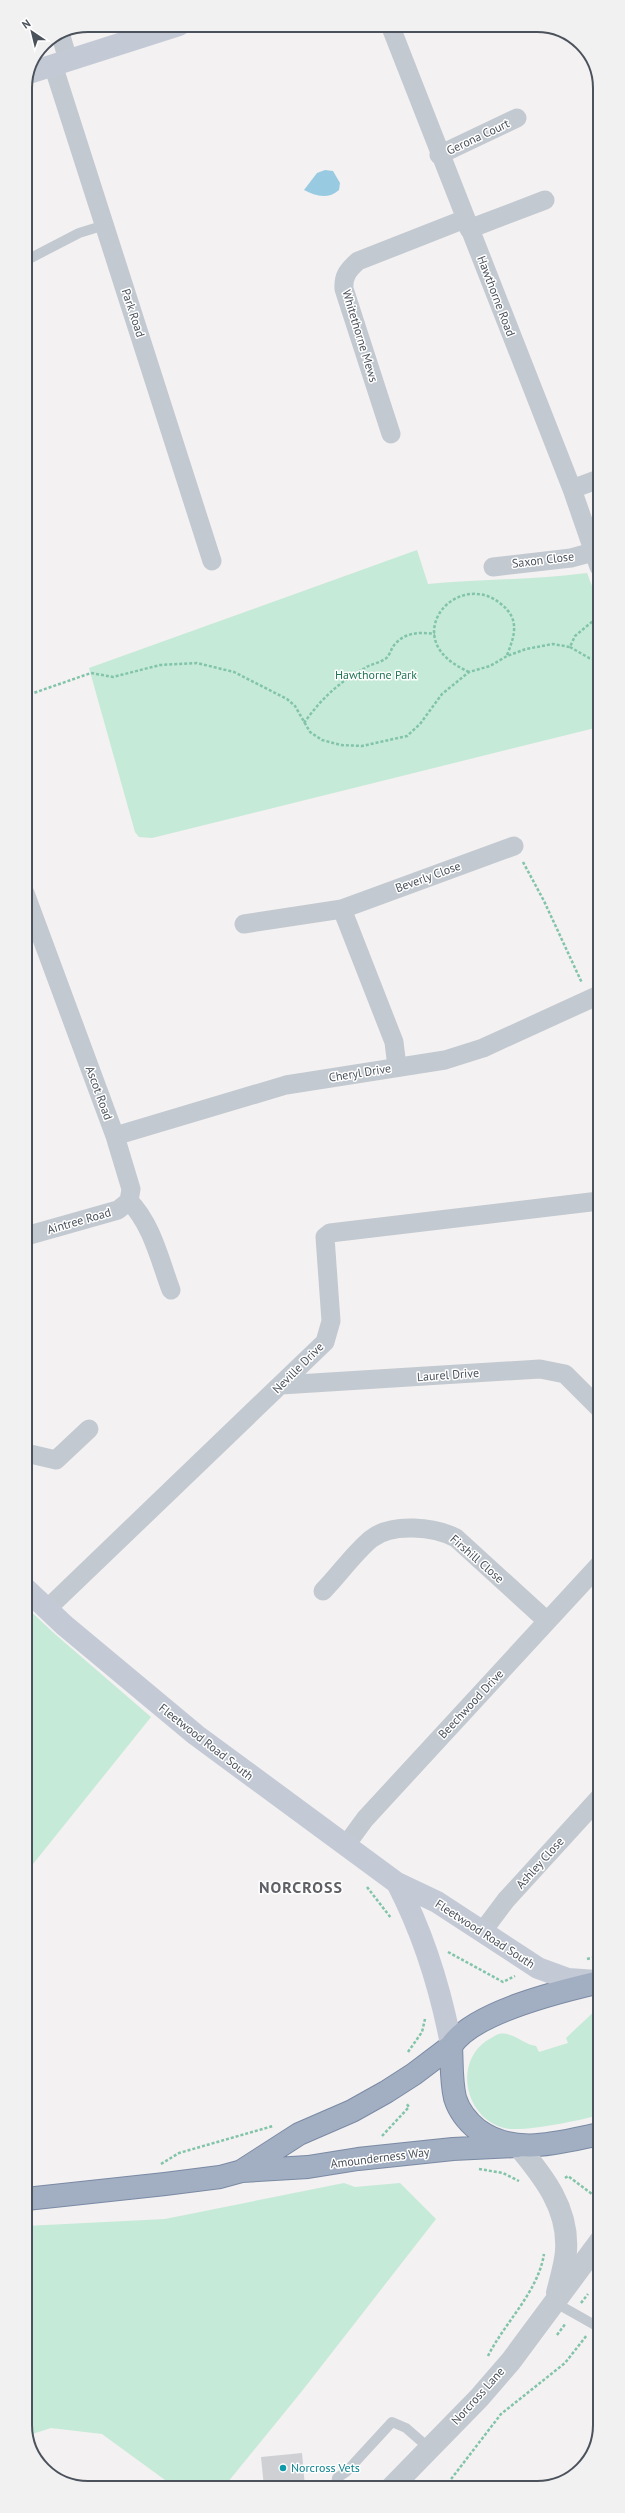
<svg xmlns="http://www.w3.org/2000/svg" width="625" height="2513" viewBox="0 0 625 2513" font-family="'PT Sans',sans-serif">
	<rect width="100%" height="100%" fill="#f3f1f1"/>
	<!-- green -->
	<path fill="#c5ead8" d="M417 550 428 584C481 579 533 580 587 573L599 604V727L152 838 139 837 135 832 89 668Z
		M26 1607 56 1635 151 1717 33 1864 26 1863Z
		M600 2006V2115C581 2120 521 2133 504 2128 466 2118 453 2065 486 2041 490 2039 495 2035 499 2034 512 2031 524 2045 536 2046L539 2052 568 2043 566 2038Z
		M344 2183 355 2187 400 2183 436 2219 302 2391 223 2488H176L102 2434 51 2428 26 2436V2226L165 2219Z"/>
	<!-- water -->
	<path fill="#98cae2" d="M325 170 333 171 340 183 339 190C328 200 315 196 304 190L317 173Z"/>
	<!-- building -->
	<path fill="#ced0d4" d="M302 2453 305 2487H264L261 2457Z"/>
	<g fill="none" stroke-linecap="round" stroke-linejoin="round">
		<!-- trunk casing -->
		<g stroke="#7a8aa4" stroke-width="24">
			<path id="trunk" d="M600 1982C561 1991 473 2012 451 2046 452 2063 451 2081 455 2098 459 2111 468 2122 478 2130 515 2157 560 2142 600 2134
				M243 2170 299 2134 352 2111 386 2092 414 2074 451 2046
				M26 2199 165 2184 220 2177 242 2171 308 2167 358 2159 453 2149 517 2146"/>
		</g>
		<!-- path -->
		<path stroke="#81c4aa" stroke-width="2.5" stroke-dasharray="3 2" stroke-linecap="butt" d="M570 647 589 658 599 660
			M469 672C456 666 443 658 437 645 422 611 468 576 501 604 520 619 515 635 507 655
			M25 696 91 673 113 677 160 665 197 663 234 672 287 699 295 706 310 732 322 740 341 745 362 746 407 736 420 724 442 694 469 672 490 666 507 656 526 649 553 644 570 647 575 636 599 616
			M304 723C320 700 341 680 365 668 371 664 379 663 385 659 390 656 391 648 395 644 406 632 420 632 435 634
			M523 862 544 901 582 983
			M367 1887 391 1918
			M448 1952 503 1982 515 1976
			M587 1959 600 1956
			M408 2052 422 2032 425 2019
			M382 2136 409 2107 406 2103
			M161 2164 179 2153 273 2126
			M479 2169 503 2173 519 2181
			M565 2178 568 2176 600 2200
			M581 2303 588 2294
			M557 2335 566 2323
			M488 2356C505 2322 538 2292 544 2254
			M445 2487 501 2414 565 2363 587 2335"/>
		<!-- service -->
		<path stroke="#c3c9d0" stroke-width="10" d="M25 261 79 233 105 225
			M554 2302 600 2328
			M336 2487 337 2478 346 2472 392 2422 406 2428 429 2448"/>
		<!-- minor -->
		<path stroke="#c3c9d0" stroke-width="19" d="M390 25 572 489 599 567
			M61 36 68 60
			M53 65 212 561
			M439 155 517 118
			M469 229 545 200
			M391 434 344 289C343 276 348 270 358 261L465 219
			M572 489 599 479
			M493 567 571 558 593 552
			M25 893 115 1136 131 1189 129 1201C152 1224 160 1261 171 1290
			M342 909 394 1042 397 1067
			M244 924 342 909 514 846
			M115 1136 286 1085 445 1060 483 1048 599 995
			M26 1236 118 1210 129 1201
			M281 1385 540 1369 565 1374 599 1408
			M26 1453 56 1460 89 1429
			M323 1591C339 1575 353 1554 371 1539 392 1522 435 1527 456 1538L547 1621
			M47 1609 325 1342 331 1321 325 1237 330 1233 599 1201
			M346 1845 365 1819 600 1564
			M482 1932 506 1900 600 1797"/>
		<!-- tertiary -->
		<path stroke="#c3c9d0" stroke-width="22" d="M518 2146C544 2177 569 2209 566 2251 565 2265 560 2280 557 2293
			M392 2487 479 2398 511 2361 600 2241"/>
		<!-- secondary -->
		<path stroke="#c4cad5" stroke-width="22" d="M32 72 179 25
			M26 1589 64 1625 196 1735 397 1883 437 1902 538 1968 568 1979 597 1981
			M397 1883C424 1935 440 1987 451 2044"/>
		<!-- trunk -->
		<use href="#trunk" stroke="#a2aec2" stroke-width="22"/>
	</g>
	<!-- markers -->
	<circle fill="#0f9aa8" stroke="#fff" stroke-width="1.5" cx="283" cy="2468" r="4"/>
	<g text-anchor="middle" stroke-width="3" stroke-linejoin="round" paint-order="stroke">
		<!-- street labels -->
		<g font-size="12" fill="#4b525c" stroke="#fff">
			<text transform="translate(478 137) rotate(-25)" y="4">Gerona Court</text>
			<text transform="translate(496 296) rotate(69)" y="4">Hawthorne Road</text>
			<text transform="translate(133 313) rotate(72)" y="4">Park Road</text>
			<text transform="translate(360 336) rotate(73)" y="4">Whitethorne Mews</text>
			<text transform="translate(543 560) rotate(-7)" y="4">Saxon Close</text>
			<text transform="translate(428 877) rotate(-20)" y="4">Beverly Close</text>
			<text transform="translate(360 1073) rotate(-9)" y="4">Cheryl Drive</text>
			<text transform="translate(99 1093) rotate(70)" y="4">Ascot Road</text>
			<text transform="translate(79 1221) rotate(-16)" y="4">Aintree Road</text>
			<text transform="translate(298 1368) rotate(-45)" y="4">Neville Drive</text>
			<text transform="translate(448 1375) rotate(-4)" y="4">Laurel Drive</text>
			<text transform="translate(477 1559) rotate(41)" y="4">Firshill Close</text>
			<text transform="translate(471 1704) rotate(-47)" y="4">Beechwood Drive</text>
			<text transform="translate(206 1742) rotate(38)" y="4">Fleetwood Road South</text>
			<text transform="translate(540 1863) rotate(-48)" y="4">Ashley Close</text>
			<text transform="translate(485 1934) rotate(33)" y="4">Fleetwood Road South</text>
			<text transform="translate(380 2158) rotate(-7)" y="4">Amounderness Way</text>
			<text transform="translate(478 2396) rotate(-48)" y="4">Norcross Lane</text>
		</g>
		<!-- park labels -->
		<g font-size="12" fill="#247555" stroke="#fff">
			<text x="376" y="679">Hawthorne Park</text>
		</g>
		<!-- culture labels -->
		<g font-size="12" fill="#0d838f" stroke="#fff" text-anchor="start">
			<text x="291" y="2472">Norcross Vets</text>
		</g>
		<!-- district labels -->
		<g font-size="16" font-weight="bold" letter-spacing="1" fill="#5e6065" stroke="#fff">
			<text x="301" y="1893">NORCROSS</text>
		</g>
	</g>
	<!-- crop -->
	<path d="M0 0H625V2513H0ZM88 32H537A56 56 0 0 1 593 88V2425A56 56 0 0 1 537 2481H88A56 56 0 0 1 32 2425V88A56 56 0 0 1 88 32Z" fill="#f1f1f2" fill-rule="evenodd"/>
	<path fill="none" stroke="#4b525c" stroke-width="2" d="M88 32H537A56 56 0 0 1 593 88V2425A56 56 0 0 1 537 2481H88A56 56 0 0 1 32 2425V88A56 56 0 0 1 88 32Z"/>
	<!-- north arrow -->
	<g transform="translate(32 32) rotate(325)" stroke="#ffffff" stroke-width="3" paint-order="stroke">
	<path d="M0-3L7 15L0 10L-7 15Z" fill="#4b525c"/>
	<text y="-6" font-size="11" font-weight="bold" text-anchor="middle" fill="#4b525c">N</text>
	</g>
</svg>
